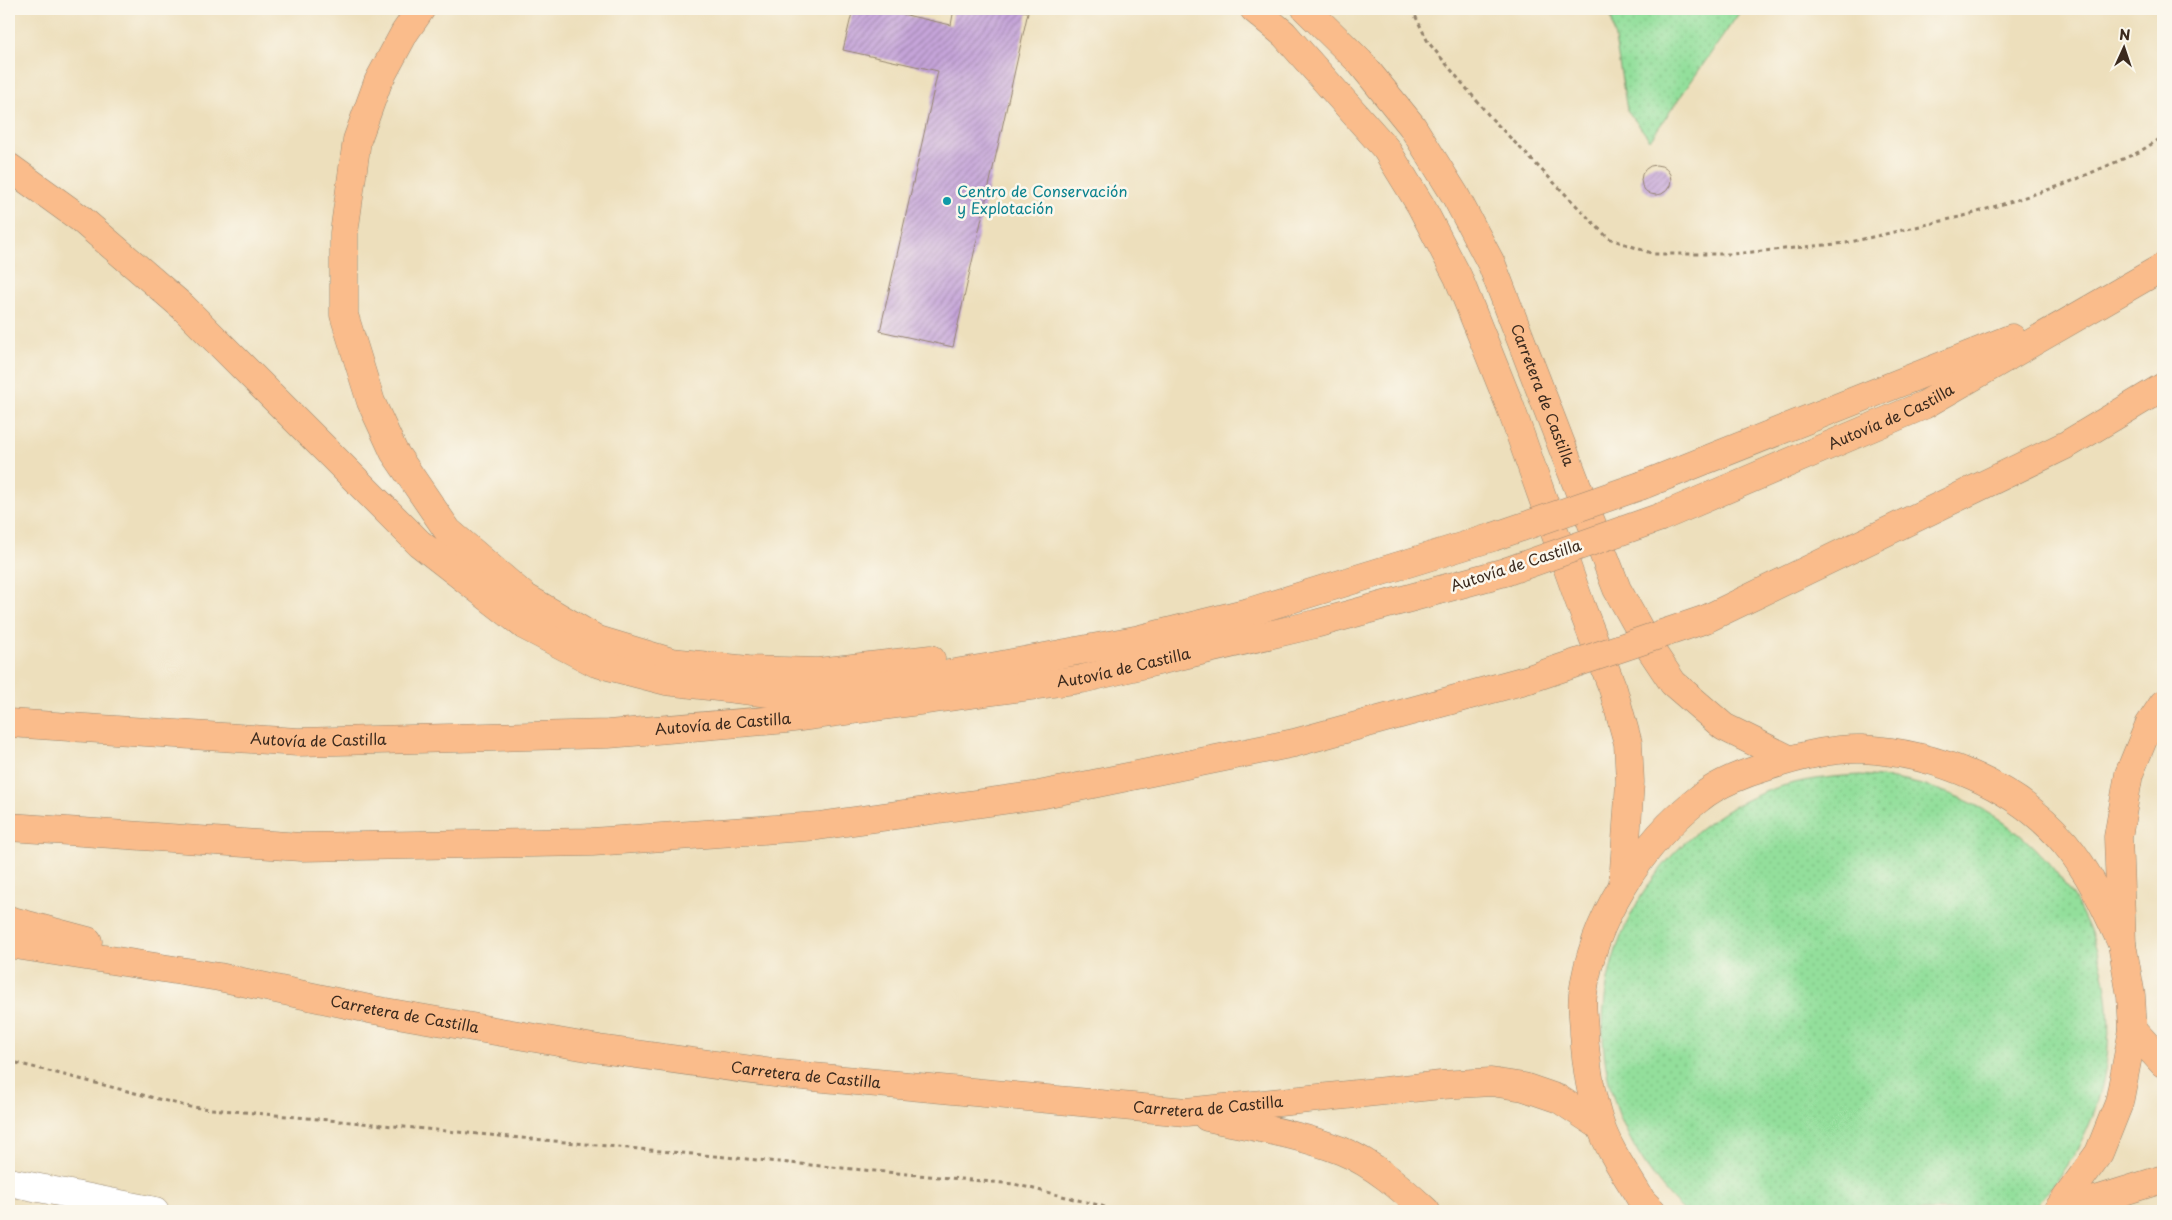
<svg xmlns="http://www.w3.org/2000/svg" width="2172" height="1220" viewBox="0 0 2172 1220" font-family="'Playpen Sans',sans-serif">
	<defs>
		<pattern id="grass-dots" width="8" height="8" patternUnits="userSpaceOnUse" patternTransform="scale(1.25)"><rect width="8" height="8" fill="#93df9b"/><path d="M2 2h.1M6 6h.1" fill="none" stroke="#80c085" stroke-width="1.8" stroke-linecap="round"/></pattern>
		<pattern id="building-hatch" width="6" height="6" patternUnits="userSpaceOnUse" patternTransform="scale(1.25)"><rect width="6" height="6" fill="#c5a4d9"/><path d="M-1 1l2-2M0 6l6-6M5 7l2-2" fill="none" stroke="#a186af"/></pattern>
	</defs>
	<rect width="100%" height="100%" fill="#fbf7ec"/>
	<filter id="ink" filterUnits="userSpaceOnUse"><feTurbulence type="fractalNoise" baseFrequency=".02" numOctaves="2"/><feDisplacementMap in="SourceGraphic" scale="10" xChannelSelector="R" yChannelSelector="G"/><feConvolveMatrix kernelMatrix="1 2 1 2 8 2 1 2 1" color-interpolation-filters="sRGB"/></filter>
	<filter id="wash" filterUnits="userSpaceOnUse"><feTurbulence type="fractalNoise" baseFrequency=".0096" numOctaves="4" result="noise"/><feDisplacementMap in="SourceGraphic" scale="20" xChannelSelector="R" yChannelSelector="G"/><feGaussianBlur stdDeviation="1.12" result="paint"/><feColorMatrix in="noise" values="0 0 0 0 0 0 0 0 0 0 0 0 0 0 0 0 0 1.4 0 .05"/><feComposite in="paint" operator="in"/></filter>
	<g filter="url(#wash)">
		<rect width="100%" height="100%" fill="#eddfbc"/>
		<!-- grass -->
		<path fill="url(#grass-dots)" stroke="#67845c" d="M1610 9H1742L1650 140 1627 110Z
			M1860 775C1910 779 1957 791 1999 819 2133 910 2146 1102 2029 1211H1684C1652 1180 1628 1143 1614 1100 1576 981 1640 848 1753 797 1787 781 1823 777 1860 775Z"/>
		<g id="blocks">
			<!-- building -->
			<path fill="url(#building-hatch)" d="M853 9H879L951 25 954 9H1012L1028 12 953 347 880 331 938 71 843 50Z
				M1641 180a15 15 0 1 1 30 0a15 15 0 1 1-30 0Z"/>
		</g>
	</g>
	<g filter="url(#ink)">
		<use href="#blocks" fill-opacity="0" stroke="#94846d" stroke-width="1"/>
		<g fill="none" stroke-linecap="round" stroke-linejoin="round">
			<!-- minor casing -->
			<g stroke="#94846d" stroke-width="29">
				<path id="minor" d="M9 1182 155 1211"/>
			</g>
			<!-- highway casing -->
			<g stroke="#94846d" stroke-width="29">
				<g id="highway">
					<path d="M421 9 405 32 378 82 357 140 344 233V315L371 402 394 452 448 531 525 597 598 640 671 662 748 670 818 672 931 659"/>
					<path d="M1254 9 1284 34 1386 149 1421 206 1458 277 1510 406 1581 606 1613 689 1628 743 1630 782 1623 884"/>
					<path id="s1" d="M1306 9 1360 62 1412 126 1455 195 1492 265 1617 589 1651 650 1673 683 1724 727 1789 759"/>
					<path d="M9 167 81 219 183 307 419 543 525 626 596 663 666 681 787 695 857 689 991 667 1135 640 1252 611 1493 537"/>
					<path d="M1643 485 2012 338"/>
					<path id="s2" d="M1661 517 1924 405 2163 267"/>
					<path d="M1706 619 2068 444 2163 387"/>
					<path id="s3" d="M9 723 298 742 608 734 787 719 1082 679 1315 624 1505 572"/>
					<path d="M9 827 301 847 592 842 818 826 1039 795 1294 743 1529 679"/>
					<path d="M9 920 88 941"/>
					<path id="s4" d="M9 944 219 977 374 1010 599 1049 781 1074 1186 1112 1441 1085 1491 1082 1524 1087 1559 1099 1600 1126"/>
					<path d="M2133 1030 2163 1063"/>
					<path d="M1207 1117C1252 1127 1299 1134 1342 1151 1374 1164 1401 1188 1426 1211"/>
					<path d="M1652 1211 1642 1201C1628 1177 1609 1151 1600 1124 1590 1094 1586 1064 1584 1033 1584 1021 1581 1007 1583 994 1592 921 1642 842 1700 798 1717 784 1745 773 1766 767 1796 757 1830 748 1862 749 1936 753 2016 785 2065 843 2090 873 2106 909 2122 944"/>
					<path d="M2057 1211 2099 1153 2119 1103 2133 1030 2131 996 2122 944 2118 837 2129 774 2149 725 2163 704"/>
					<path d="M2060 1211 2163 1179"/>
				</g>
			</g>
			<!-- path -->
			<path stroke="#94846d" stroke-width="3" stroke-dasharray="4 4" stroke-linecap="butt" d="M1412 9 1428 42 1491 118 1608 238 1654 254H1732L1846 243 1968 215 2063 185 2139 152 2163 137
				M9 1061 190 1107 1014 1184 1102 1206 1113 1211"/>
			<!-- minor -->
			<use href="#minor" stroke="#fff" stroke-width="28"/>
			<!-- highway -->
			<use href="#highway" stroke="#fabc8b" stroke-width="28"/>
			<!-- highway-bridge casing -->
			<g stroke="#94846d" stroke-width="29" stroke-linecap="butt">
				<path id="highway-bridge" d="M1493 537 1643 485
					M1505 572 1661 517
					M1529 679 1706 619"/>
			</g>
			<!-- highway-bridge -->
			<use href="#highway-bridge" stroke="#fabc8b" stroke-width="28"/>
		</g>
	</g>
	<!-- markers -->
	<circle fill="#0f9aa8" stroke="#fbf7ec" stroke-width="2" cx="947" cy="201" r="5"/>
	<g text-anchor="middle" stroke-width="5" stroke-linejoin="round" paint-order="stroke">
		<!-- culture labels -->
		<g font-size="15" fill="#0d838f" stroke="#fbf7ec" text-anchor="start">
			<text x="957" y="197">Centro de Conservación<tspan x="957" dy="17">y Explotación</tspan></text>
		</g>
		<!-- street labels -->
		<g font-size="15" fill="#3b2a1e" stroke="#fbf7ec">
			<text dy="5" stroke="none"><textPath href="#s1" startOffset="458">Carretera de Castilla</textPath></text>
			<text dy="5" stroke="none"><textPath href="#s2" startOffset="251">Autovía de Castilla</textPath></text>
			<text transform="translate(1516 566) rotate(-18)" y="5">Autovía de Castilla</text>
			<text dy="5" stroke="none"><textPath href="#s3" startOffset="1120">Autovía de Castilla</textPath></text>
			<text dy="5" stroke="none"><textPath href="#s3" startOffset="715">Autovía de Castilla</textPath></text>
			<text dy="5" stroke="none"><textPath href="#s3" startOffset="310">Autovía de Castilla</textPath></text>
			<text dy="5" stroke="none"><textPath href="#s4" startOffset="402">Carretera de Castilla</textPath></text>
			<text dy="5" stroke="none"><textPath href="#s4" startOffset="808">Carretera de Castilla</textPath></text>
			<text dy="5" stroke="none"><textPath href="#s4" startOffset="1212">Carretera de Castilla</textPath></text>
		</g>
	</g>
	<!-- margin -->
	<rect width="2172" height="1220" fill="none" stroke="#fbf7ec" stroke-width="30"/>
	<!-- north arrow -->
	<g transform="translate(2124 48) rotate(3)" stroke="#fbf7ec" stroke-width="4" paint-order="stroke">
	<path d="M0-4L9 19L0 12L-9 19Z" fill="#3b2a1e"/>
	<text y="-8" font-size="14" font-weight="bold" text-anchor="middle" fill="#3b2a1e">N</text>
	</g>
</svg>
